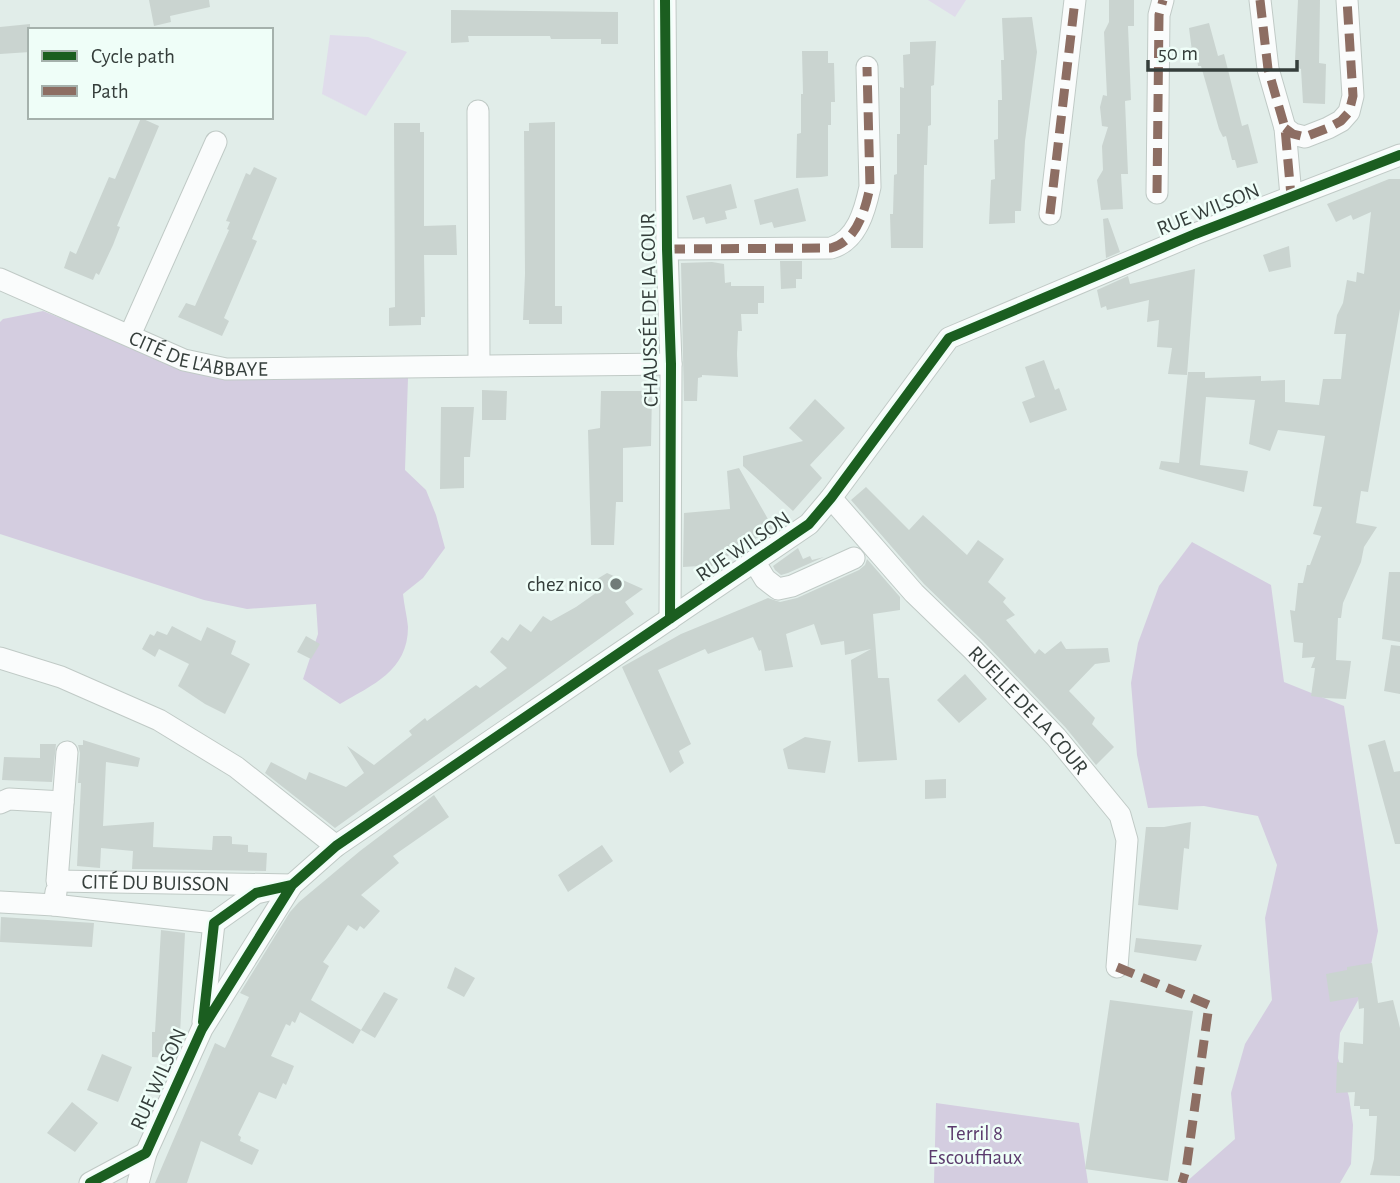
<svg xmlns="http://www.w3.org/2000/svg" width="1400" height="1183" viewBox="0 0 1400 1183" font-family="'Alegreya Sans',sans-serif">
	<rect width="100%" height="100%" fill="#e1ede9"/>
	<!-- green -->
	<path fill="#e0dceb" d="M928 0H966L955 17Z
		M330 35 368 37 407 52 366 116 322 94Z"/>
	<!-- forest -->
	<path fill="#d4cde0" d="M43 311 192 371 229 380 408 378 405 470 426 490 436 515 445 548 423 578 403 594C404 605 407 616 408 627 408 671 372 685 340 704L303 679 318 634 316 604 247 609 204 600 0 534V322L3 319Z
		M1192 542 1271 585 1284 682 1344 706 1378 931 1367 984 1340 1033 1338 1058 1349 1097 1353 1125 1351 1164 1340 1183H1185L1235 1139 1231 1093 1245 1044 1272 1000 1265 918 1277 865 1258 816 1204 806 1148 808 1137 755 1131 683 1138 643 1159 586Z
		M936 1103 1079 1123 1088 1183H934Z"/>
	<!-- building -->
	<path fill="#cad4d0" d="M149 0H209L210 7 170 16 171 22 154 26Z
		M1109 0H1134V26H1128L1131 100 1125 101 1128 174H1121L1123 209 1101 210 1097 180 1103 170 1102 146 1108 127 1102 126 1100 107 1103 95 1107 96 1104 32 1109 22Z
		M1298 0H1320L1319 63 1326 64 1325 104 1303 103 1301 69 1298 68 1297 60H1295Z
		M451 10 618 12V44H601V39H551L550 36H468L469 42 451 43Z
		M1032 17 1037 52 1025 141 1021 211H1015V223L989 224 991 180 995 179 994 140 998 139V100H1002L1001 60H1004L1002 18Z
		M1209 23 1218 56 1224 54 1242 126 1248 124 1258 163 1237 168 1235 160H1232L1226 136 1223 137 1219 129 1201 66H1198L1197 59H1193L1189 28Z
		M30 24V52L0 54V27Z
		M936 41 934 85 931 86V125L928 126 927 165H924L923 248H891L890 214H893L894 175 897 174V134H900V87L904 88 903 55 910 54V42Z
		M802 51H828V63H834L835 102H831V125H828V176L821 177 796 178 797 134 801 133V94H803Z
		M141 118 159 126 117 226 120 227 113 245 99 275 96 273 93 280 64 268 70 251 76 254 109 177 115 179Z
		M555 122V306H562V324H529V320H523L525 274 524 131H529V123Z
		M394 123H420V132H424V226L456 225 457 255H424L425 317H421V325L389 326V308L395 307Z
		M254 167 277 178 252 239 257 241 224 318 229 321 222 336 178 317 186 303 195 306 229 230 227 229 230 222 226 221 246 173 250 175Z
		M1389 179H1400V309L1368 492 1361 491 1356 523 1377 527 1364 547 1361 562 1343 603 1341 618H1338L1336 660 1351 661 1346 699 1325 698 1311 696 1315 668H1311L1315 657 1302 658 1303 643 1294 642 1290 610 1295 611 1298 583H1303L1307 565H1310L1321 536 1313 534 1322 507 1313 506 1325 436 1278 430 1270 451 1249 444 1255 400 1206 397 1200 465 1248 471 1244 492 1159 469 1161 461 1179 463 1188 372H1205V378L1261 376V381L1285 380V402L1319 405 1323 379H1341L1346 334H1334L1337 315 1343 303 1347 280 1356 282 1357 272 1364 274 1371 212 1353 220 1351 215 1336 222 1327 204Z
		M731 184 737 208 725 211 727 219 706 224 704 217 693 220 686 196Z
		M798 188 806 221 774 228 772 222 760 225 754 200Z
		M1108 218 1120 252 1106 258 1103 219Z
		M1289 246 1291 267 1269 272 1263 255Z
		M780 261H802V279H796V288L781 289Z
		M712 262 724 264 725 283 731 282V286H764V303H758V314H741L742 331H738L737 354 738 377 702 375V377L698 378 697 401H684L681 263Z
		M1195 269 1187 375 1168 374 1172 348 1157 347 1159 320 1147 322 1149 300 1107 310 1106 306 1101 308 1097 290 1128 276 1130 284Z
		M1044 360 1055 390 1059 388 1067 410 1030 423 1022 402 1035 397 1025 367Z
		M482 390 507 391 506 420H482Z
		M601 391H652L651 446 623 448V502H616L614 545H591L588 430 600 428Z
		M815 399 845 428 810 465 822 478 793 511 743 466V456L803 441 789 428Z
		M441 407H474L470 457H464V488L440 489Z
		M739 468 773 528 699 574V566L683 567 684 513 730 509 727 471Z
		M866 487 909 530 923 515 967 555 978 540 1004 559 988 582 1006 598 1003 602 1015 615 1006 620 1035 654 1039 649 1045 654 1061 641 1066 649 1108 648 1110 662 1095 664 1069 691 1095 718 1092 724 1114 747 1096 765 1066 728 983 641 924 584 851 500Z
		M798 548 803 559 810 556 812 560 824 557 788 573 781 575 775 570 773 566Z
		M867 559 900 597V610L873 614 878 678H889L897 760 858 762 851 660 871 649 845 655 844 641 821 645 814 624 786 634 793 667 765 671 761 650 759 651 753 637 708 654 705 649 658 670 691 744 679 751 684 763 670 773 622 667 681 634 768 598 780 602 797 598 859 570 865 565Z
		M1389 572H1400V642L1382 639Z
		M607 573 643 589 625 602 634 614 335 828 265 773 271 762 306 780 309 772 346 787 364 773 347 746 374 765 412 735 409 731 425 718 427 721 476 685 480 688 507 668 490 652 502 637 508 641 520 624 531 632 543 616 551 621 576 607 603 588 597 579Z
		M172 626 201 641 207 627 236 641 231 654 250 664 225 714 205 704 178 686 189 664 159 649 155 657 142 649 150 634 154 636 157 631 167 635Z
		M306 636 320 644 311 659 297 652Z
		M1391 645 1400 646V694L1384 691Z
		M965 674 987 699 959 723 937 700Z
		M805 737 831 741 825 773 788 769 783 749Z
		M83 740 140 758 138 767 106 762 103 826 154 822 153 847 212 850 213 836H230L232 837V844L248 845V852L267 853 266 871 132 869 133 851 101 848 100 868 77 866 81 783H78L80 753 78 745H83Z
		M1385 740 1394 772 1400 771V844H1395L1368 745Z
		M40 744H56L52 782 2 780 4 757 40 758Z
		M946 779V798L925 799V780Z
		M434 795 449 817 393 856 399 863 361 895 380 911 364 929 360 926 357 931 348 925 323 962 329 966 311 1000 361 1030 384 992 398 999 375 1038 361 1030 353 1044 300 1012 295 1023 292 1021 290 1026 286 1024 271 1056 294 1066 286 1085 283 1083 276 1099 259 1092 238 1135 241 1137 240 1141 259 1150 252 1165 201 1141 187 1183H155L215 1043 225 1048 249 997 240 993 290 912 299 902 360 851Z
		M1191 822 1189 849 1184 848 1178 910 1138 905 1146 827H1164Z
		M602 845 613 861 568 892 558 875Z
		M1 917 94 923 92 947 0 942Z
		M161 930 185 933 180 1034 169 1058 152 1057V1032H155Z
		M1136 938 1202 945 1196 961 1134 952Z
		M1372 963 1378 1003 1393 1000 1400 1028V1176L1370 1175 1374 1159 1377 1116H1369V1109H1360V1106H1354L1355 1092 1336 1093 1337 1062 1343 1063 1344 1042 1363 1044 1364 1008 1359 1009 1358 997 1330 1002 1326 974 1347 970V967Z
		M455 967 475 978 464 997 447 988Z
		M1110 1000 1193 1011 1168 1181 1085 1169Z
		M102 1054 132 1067 118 1102 87 1090Z
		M72 1102 98 1123 75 1152 47 1133Z"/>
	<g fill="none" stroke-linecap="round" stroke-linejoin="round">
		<!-- minor casing -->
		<g stroke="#c0cac6" stroke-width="23">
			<g id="minor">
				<path d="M665 0 667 249 671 364 670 619"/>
				<path d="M1260 0 1268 69 1285 128 1291 196"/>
				<path d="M478 111 479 365"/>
				<path d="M1285 128 1293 134 1305 137 1328 128 1341 121 1349 112 1353 96 1347 0"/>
				<path d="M1157 193 1159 15 1163 0"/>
				<path d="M1050 214 1075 0"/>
				<path d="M667 249 831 248C857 241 865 210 870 187L867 67"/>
				<path id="s1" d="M0 279 184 360 226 369 671 364"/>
				<path d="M130 335 216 142"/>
				<path id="s2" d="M831 498 914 593 973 650 1056 737 1120 815 1127 840 1117 967"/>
				<path d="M754 561 765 579 778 589 792 586 854 558"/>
				<path d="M0 658 61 677 159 720 236 767 336 846"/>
				<path id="s3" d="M67 752 57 881 292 885"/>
				<path d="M0 803 9 799 63 802"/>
				<path d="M0 902 54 905 56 892"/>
				<path d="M54 905 214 923 256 893 273 889"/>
				<path d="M203 1022 214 923"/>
				<path d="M90 1183 146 1153"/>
				<path d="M138 1183 146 1153 202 1029 292 885 336 846 809 524 831 498 949 338 1195 234 1400 155"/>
			</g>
		</g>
		<!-- minor -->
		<use href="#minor" stroke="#fafcfc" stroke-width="21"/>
		<!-- quiet -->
		<path stroke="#8d6e63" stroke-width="9" stroke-dasharray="18 9" stroke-linecap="butt" d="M1260 0 1268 69 1285 128 1291 196
			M1285 128 1293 134 1305 137 1328 128 1341 121 1349 112 1353 96 1347 0
			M1157 193 1159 15 1163 0
			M1050 214 1075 0
			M667 249 831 248C857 241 865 210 870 187L867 67
			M1117 967 1209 1005 1186 1170 1182 1183"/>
		<!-- cycleway casing -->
		<g stroke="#effef8" stroke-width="15">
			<path id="cycleway" d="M665 0 667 249 671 364 670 619
				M203 1022 214 923 256 893 292 885
				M90 1183 146 1153 202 1029 292 885 336 846 809 524 831 498 949 338 1195 234 1400 155"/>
		</g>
		<!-- cycleway -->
		<use href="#cycleway" stroke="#1b5e20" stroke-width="10"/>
	</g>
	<!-- markers -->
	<circle fill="#717b78" stroke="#effef8" stroke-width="2.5" cx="616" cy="584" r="7"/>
	<g text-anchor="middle" stroke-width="5" stroke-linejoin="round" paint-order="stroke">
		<!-- street labels -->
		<g font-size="21" fill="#353e3b" stroke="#effef8">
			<text transform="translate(1208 209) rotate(-22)" y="7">RUE WILSON</text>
			<text transform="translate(649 310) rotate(-91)" y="7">CHAUSSÉE DE LA COUR</text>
			<text dy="7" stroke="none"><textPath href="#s1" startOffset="214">CITÉ DE L'ABBAYE</textPath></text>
			<text transform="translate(743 546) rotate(-34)" y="7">RUE WILSON</text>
			<text dy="7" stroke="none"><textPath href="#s2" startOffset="290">RUELLE DE LA COUR</textPath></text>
			<text dy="7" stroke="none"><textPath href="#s3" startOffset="228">CITÉ DU BUISSON</textPath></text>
			<text transform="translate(158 1079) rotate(-66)" y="7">RUE WILSON</text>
		</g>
		<!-- poi labels -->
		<g font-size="21" fill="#353e3b" stroke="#effef8" text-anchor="end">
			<text x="602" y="591">chez nico</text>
		</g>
		<!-- park labels -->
		<g font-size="21" fill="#5b3b6d" stroke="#effef8">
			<text x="975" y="1140">Terril 8<tspan x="975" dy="24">Escouffiaux</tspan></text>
		</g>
	</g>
	<!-- legend -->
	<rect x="28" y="28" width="245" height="91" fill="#effef8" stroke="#a5b1ac" stroke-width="2"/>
	<rect x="42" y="51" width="35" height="10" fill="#1b5e20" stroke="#a5b1ac" stroke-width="2"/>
	<text x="91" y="63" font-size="21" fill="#353e3b">Cycle path</text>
	<rect x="42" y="86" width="35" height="10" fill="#8d6e63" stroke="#a5b1ac" stroke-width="2"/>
	<text x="91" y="98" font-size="21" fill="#353e3b">Path</text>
	<!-- scale -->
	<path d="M1148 60v10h149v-10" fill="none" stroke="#353e3b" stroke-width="3.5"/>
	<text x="1158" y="60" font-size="21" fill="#353e3b" stroke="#effef8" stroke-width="5" paint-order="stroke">50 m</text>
</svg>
